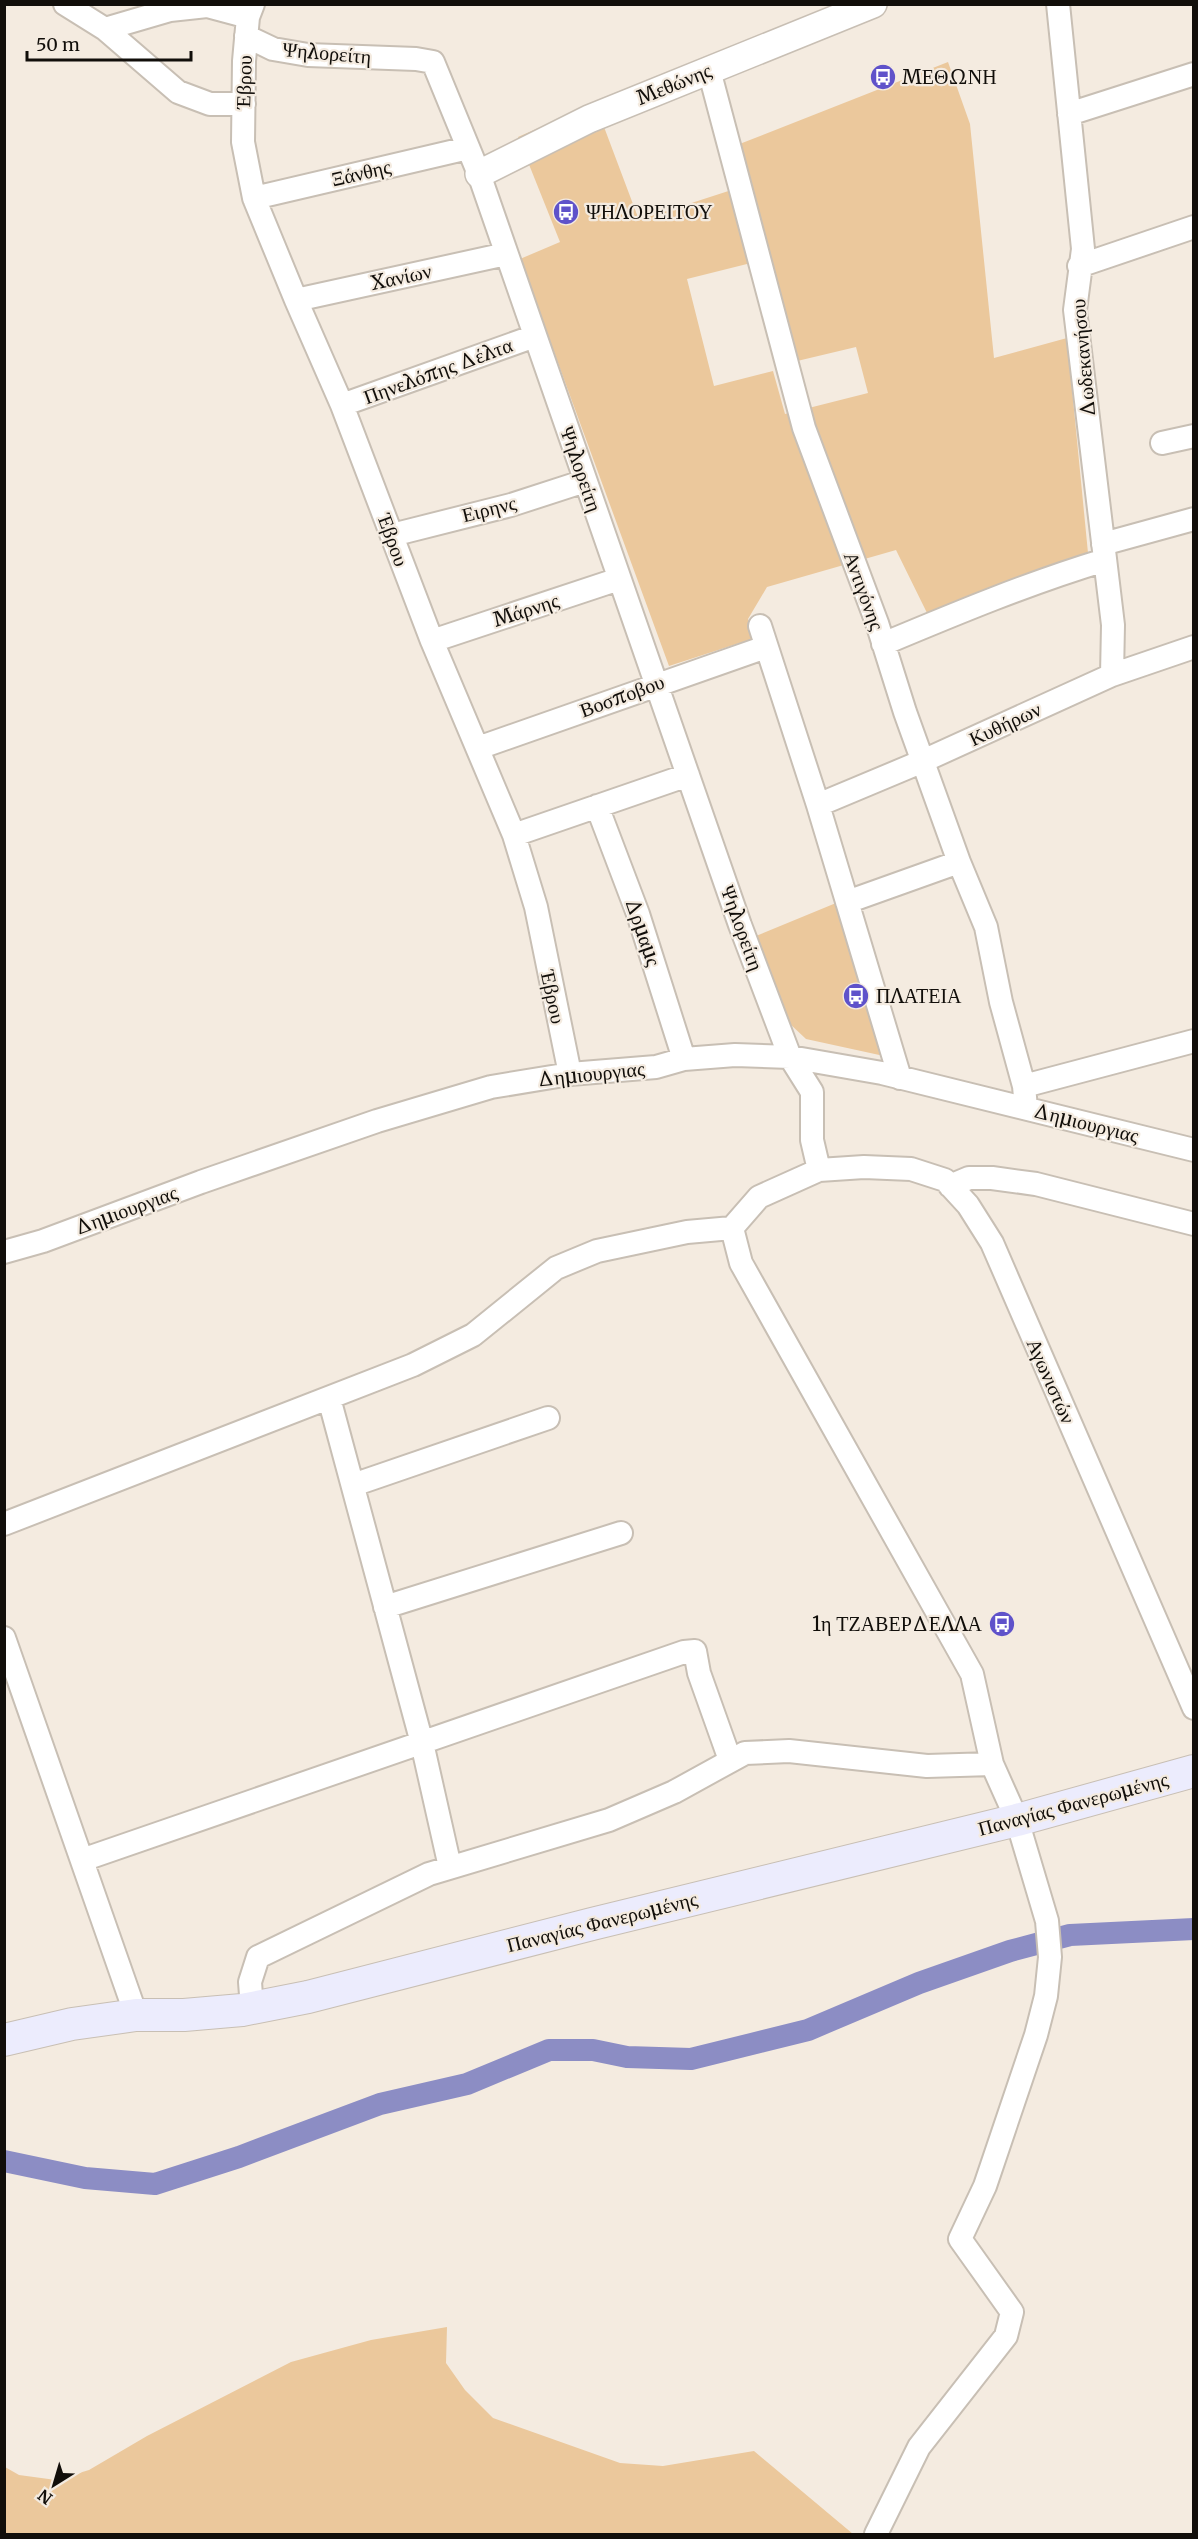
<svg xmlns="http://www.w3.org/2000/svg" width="1198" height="2539" viewBox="0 0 1198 2539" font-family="Merriweather,serif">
	<rect width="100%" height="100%" fill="#f4ebe0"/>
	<!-- green -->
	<path fill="#ebc89c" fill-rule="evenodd" d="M948 62 970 124 994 358 1067 338 1088 553 928 615 896 550 767 587 748 619 755 638 669 666 520 259 560 242 518 137 595 103 639 220 747 185 737 145ZM767 259 793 362 856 347 868 393 785 414 773 371 714 386 687 279Z
		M836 903 884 1056 806 1039 789 1023 756 936Z
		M447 2327 446 2363 465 2390 493 2418 620 2463 663 2466 754 2451 853 2534H5V2467L19 2475 56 2480 89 2470 147 2436 291 2362 371 2340Z"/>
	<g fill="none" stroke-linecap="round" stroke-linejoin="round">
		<!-- canal -->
		<path stroke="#8c8dc4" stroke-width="22" d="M4 2161 85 2178 155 2184 239 2157 380 2104 467 2084 549 2050H593L627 2057 691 2059 808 2030 919 1983 1010 1951 1070 1935 1194 1929"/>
		<!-- minor casing -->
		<g stroke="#c8bfb4" stroke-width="26">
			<path id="minor" d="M65 4 105 29 178 92 210 104H244
				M253 4 248 17 244 61 243 142 254 198 296 300 342 405 432 641 514 835 536 907 570 1074
				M1058 4 1083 249 1075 310 1113 625 1112 675
				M105 29 170 10 207 6 248 17
				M246 36 273 49 308 55 416 59 433 62 479 174 740 925 790 1057 812 1092V1140L819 1170
				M709 70 804 428 877 623 905 712 959 862 986 927 1001 1002 1024 1086 1026 1108
				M1069 114 1194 74
				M254 198 468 148
				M1079 266 1194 227
				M296 300 506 254
				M342 405 535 336
				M1162 443 1194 436
				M392 535 511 505 585 481
				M1103 544 1194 519
				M760 626 818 805 900 1078
				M432 641 619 579
				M883 644C957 613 1029 583 1105 560
				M478 748 766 647
				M818 805 923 761 1112 675 1194 647
				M597 806 638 914 684 1059
				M514 835 688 775
				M847 902 959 862
				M1024 1086 1194 1041
				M950 1186 969 1178H992L1036 1184 1194 1224
				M4 1252 43 1241 201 1182 377 1121 491 1087 570 1074 656 1067 684 1059 735 1055 790 1057 882 1073 1194 1150
				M329 1398 422 1743 450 1867
				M353 1485 548 1418
				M4 1524 413 1365 473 1335 556 1268 597 1251 687 1232 732 1228
				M385 1607 621 1533
				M4 1638 136 2015
				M82 1860 684 1652 695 1651 699 1673 730 1760
				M252 2008 250 1982 258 1957 429 1874 609 1820 674 1792 745 1753 789 1751 927 1766 992 1764
				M876 2534 919 2447 1006 2336 1012 2312 960 2239 985 2186 1036 2035 1046 1996 1050 1957 1047 1921 1017 1820 992 1764 972 1674 741 1263 732 1228 759 1197 819 1170 864 1167 911 1169 945 1180 968 1205 992 1243 1194 1708"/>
		</g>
		<!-- tertiary casing -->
		<g stroke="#c8bfb4" stroke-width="30">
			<path id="tertiary" d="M479 174 589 119 873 4"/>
		</g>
		<!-- secondary casing -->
		<g stroke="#c8bfb4" stroke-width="34">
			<path id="secondary" d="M4 2040 72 2024 136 2015H184L242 2010 308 1997 592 1924 1017 1820 1194 1771"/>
		</g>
		<!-- minor -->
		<use href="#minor" stroke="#fff" stroke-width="22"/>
		<!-- tertiary -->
		<use href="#tertiary" stroke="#fff" stroke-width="27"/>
		<!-- secondary -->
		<use href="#secondary" stroke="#ececfd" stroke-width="32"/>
	</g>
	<!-- icons -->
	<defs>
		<g id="bus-disc" transform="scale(1.35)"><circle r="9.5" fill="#5f52ca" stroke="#f4ebe0"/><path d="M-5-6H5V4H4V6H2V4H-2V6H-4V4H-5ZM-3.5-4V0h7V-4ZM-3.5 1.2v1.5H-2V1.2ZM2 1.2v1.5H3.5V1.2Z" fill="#fff"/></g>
	</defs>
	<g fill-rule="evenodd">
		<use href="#bus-disc" x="883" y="77"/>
		<use href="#bus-disc" x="566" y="212"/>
		<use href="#bus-disc" x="856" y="996"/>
		<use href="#bus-disc" x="1002" y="1624"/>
	</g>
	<g text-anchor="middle" stroke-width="4.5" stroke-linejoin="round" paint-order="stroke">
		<!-- street labels -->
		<g font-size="20" fill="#110e0a" stroke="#f4ebe0">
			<text transform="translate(327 53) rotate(5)" y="7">Ψηλορείτη</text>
			<text transform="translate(244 82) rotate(-88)" y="7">Έβρου</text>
			<text transform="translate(674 84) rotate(-22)" y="7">Μεθώνης</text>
			<text transform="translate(361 173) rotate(-13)" y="7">Ξάνθης</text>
			<text transform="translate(401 277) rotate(-12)" y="7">Χανίων</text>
			<text transform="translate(1083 358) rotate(-95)" y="7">Δωδεκανήσου</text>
			<text transform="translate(438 371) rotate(-20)" y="7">Πηνελόπης Δέλτα</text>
			<text transform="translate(581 469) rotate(71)" y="7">Ψηλορείτη</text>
			<text transform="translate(489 509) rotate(-14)" y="7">Ειρηνς</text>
			<text transform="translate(393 540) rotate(70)" y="7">Έβρου</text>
			<text transform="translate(864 591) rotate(70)" y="7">Αντιγόνης</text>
			<text transform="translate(526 610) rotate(-18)" y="7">Μάρνης</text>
			<text transform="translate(622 696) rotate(-20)" y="7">Βοσποβου</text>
			<text transform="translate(1005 724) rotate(-25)" y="7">Κυθήρων</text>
			<text transform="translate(742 928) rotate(70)" y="7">Ψηλορείτη</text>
			<text transform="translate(643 932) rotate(71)" y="7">Δρμαμς</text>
			<text transform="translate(553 997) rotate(78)" y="7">Έβρου</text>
			<text transform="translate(591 1074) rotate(-6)" y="7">Δημιουργιας</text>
			<text transform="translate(1086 1123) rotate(14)" y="7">Δημιουργιας</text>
			<text transform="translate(126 1210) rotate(-20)" y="7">Δημιουργιας</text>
			<text transform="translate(1051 1381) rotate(66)" y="7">Αγωνιστών</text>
			<text transform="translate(1073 1804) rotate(-15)" y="7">Παναγίας Φανερωμένης</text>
			<text transform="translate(602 1922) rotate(-14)" y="7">Παναγίας Φανερωμένης</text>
		</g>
		<!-- poi labels -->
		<g font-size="20" fill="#110e0a" stroke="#f4ebe0" text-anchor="start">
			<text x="902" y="84">ΜΕΘΩΝΗ</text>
			<text x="586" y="219">ΨΗΛΟΡΕΙΤΟΥ</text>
			<text x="876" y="1003">ΠΛΑΤΕΙΑ</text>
			<text x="982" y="1631" text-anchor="end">1η ΤΖΑΒΕΡΔΕΛΛΑ</text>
		</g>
	</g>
	<!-- border -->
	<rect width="1198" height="2539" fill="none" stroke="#110e0a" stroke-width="12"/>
	<!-- north arrow -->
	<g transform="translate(54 2485) rotate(217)" stroke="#f4ebe0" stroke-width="4.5" paint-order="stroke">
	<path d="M0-4.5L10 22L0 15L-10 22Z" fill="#110e0a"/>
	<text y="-9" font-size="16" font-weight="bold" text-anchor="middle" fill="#110e0a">N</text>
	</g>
	<!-- scale -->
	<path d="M27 51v9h164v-9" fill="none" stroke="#110e0a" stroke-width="3"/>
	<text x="36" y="51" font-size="18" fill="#110e0a" stroke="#f4ebe0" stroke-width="4.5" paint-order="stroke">50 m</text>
</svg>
